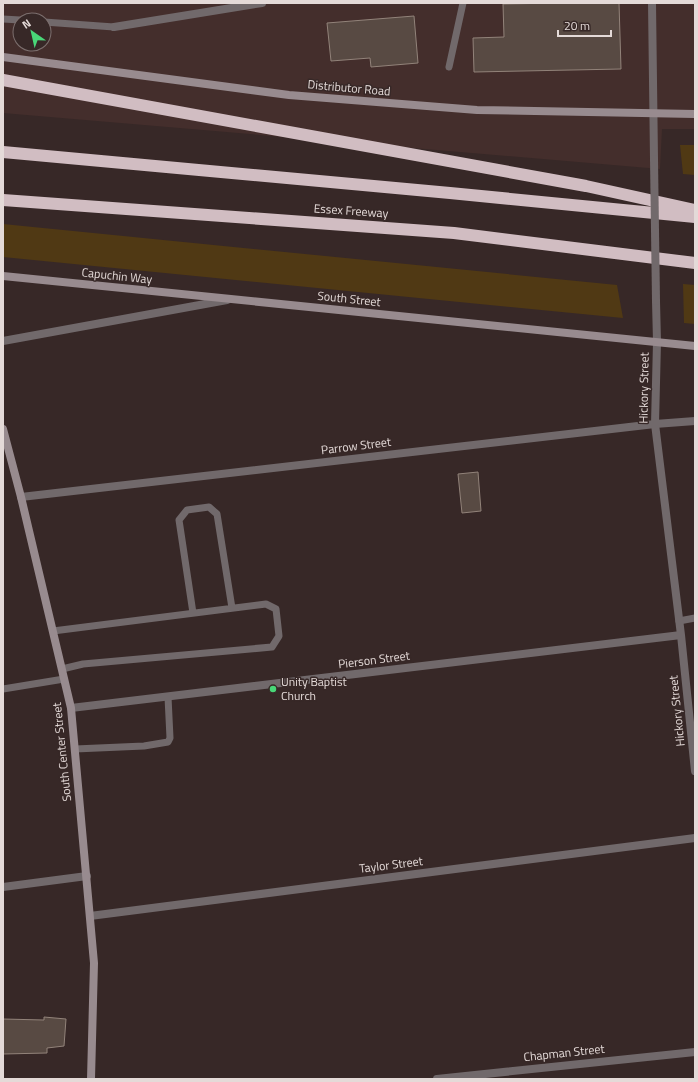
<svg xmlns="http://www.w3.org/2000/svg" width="698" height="1082" viewBox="0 0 698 1082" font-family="'Titillium Web',sans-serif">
	<rect width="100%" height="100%" fill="#372827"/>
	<!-- built -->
	<path fill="#442e2c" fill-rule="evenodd" d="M3 3H695V129H662L660 169 3 113ZM20 20H44V44H20Z"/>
	<!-- green -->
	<path fill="#503914" d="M680 145H695V175L683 174Z
		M3 224 617 285 623 318 3 257Z
		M683 284 695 285V324L684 323Z"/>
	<!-- building -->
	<path fill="#584a43" stroke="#92837a" d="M560 3H619L621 69 474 72 473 38 504 37 503 4Z
		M414 16 418 63 371 67 370 58 331 61 327 23Z
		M478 472 481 511 462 513 458 474Z
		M44 1017 66 1019 64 1046 47 1048V1053L3 1054V1019L44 1020Z"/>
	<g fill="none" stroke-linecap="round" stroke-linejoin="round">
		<!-- service -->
		<path stroke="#71696b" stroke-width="7" d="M3 19 20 20
			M44 22 114 27
			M449 67 463 3
			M193 613 179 520 187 510 209 507 217 514 232 608
			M679 621 695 618
			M53 631 266 604 276 609 279 636 272 647 83 664 62 669
			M3 689 64 679
			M75 749 144 746 168 742 170 738 168 697"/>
		<!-- minor -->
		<path stroke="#71696b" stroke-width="8" d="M652 3 654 159
			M114 27 262 3
			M656 301 657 342 655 424 681 635 695 771
			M3 341 227 300
			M21 497 655 424 695 421
			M71 708 681 635
			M3 887 87 876
			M90 916 695 838
			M437 1079 695 1052"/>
		<!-- secondary -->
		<path stroke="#988b8f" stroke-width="8" d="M3 57 289 95 477 110 695 114
			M3 276 695 346
			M3 429 21 497 71 708 94 963 91 1079"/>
		<!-- motorway -->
		<path stroke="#d1bdc2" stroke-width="12" d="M3 80 586 186 695 210
			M3 152 450 193 695 217
			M3 200 454 233 695 263"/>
		<!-- minor-bridge -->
		<path stroke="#71696b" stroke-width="8" d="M654 159 656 301"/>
	</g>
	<!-- markers -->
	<circle fill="#49d778" stroke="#372827" stroke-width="1.5" cx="273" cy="689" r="4"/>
	<g text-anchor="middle" stroke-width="3" stroke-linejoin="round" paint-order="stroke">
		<!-- street labels -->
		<g font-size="12" fill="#e4dad8" stroke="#372827">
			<text transform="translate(349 88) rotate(5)" y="4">Distributor Road</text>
			<text transform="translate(351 211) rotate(4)" y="4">Essex Freeway</text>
			<text transform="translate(117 276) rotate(6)" y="4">Capuchin Way</text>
			<text transform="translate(349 299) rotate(6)" y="4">South Street</text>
			<text transform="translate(644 388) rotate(-89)" y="4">Hickory Street</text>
			<text transform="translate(356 446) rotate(-7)" y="4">Parrow Street</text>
			<text transform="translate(374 660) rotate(-7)" y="4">Pierson Street</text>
			<text transform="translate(677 711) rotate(-96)" y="4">Hickory Street</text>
			<text transform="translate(62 752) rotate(-96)" y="4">South Center Street</text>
			<text transform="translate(391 865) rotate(-7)" y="4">Taylor Street</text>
			<text transform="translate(564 1053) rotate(-6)" y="4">Chapman Street</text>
		</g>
		<!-- poi labels -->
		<g font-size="12" fill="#e4dad8" stroke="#372827" text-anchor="start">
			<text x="281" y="686">Unity Baptist<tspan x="281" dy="14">Church</tspan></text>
		</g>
	</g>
	<!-- border -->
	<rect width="698" height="1082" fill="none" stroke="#e4dad8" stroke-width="8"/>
	<!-- north arrow -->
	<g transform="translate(32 32) rotate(326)"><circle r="19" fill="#372827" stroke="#7c6f6e"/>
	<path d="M0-3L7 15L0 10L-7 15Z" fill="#49d778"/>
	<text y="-6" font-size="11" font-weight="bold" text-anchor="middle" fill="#e4dad8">N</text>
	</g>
	<!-- scale -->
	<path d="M558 30v6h53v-6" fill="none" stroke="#e4dad8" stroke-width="2"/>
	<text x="564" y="30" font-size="12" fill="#e4dad8" stroke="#372827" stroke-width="3" paint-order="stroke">20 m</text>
</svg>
